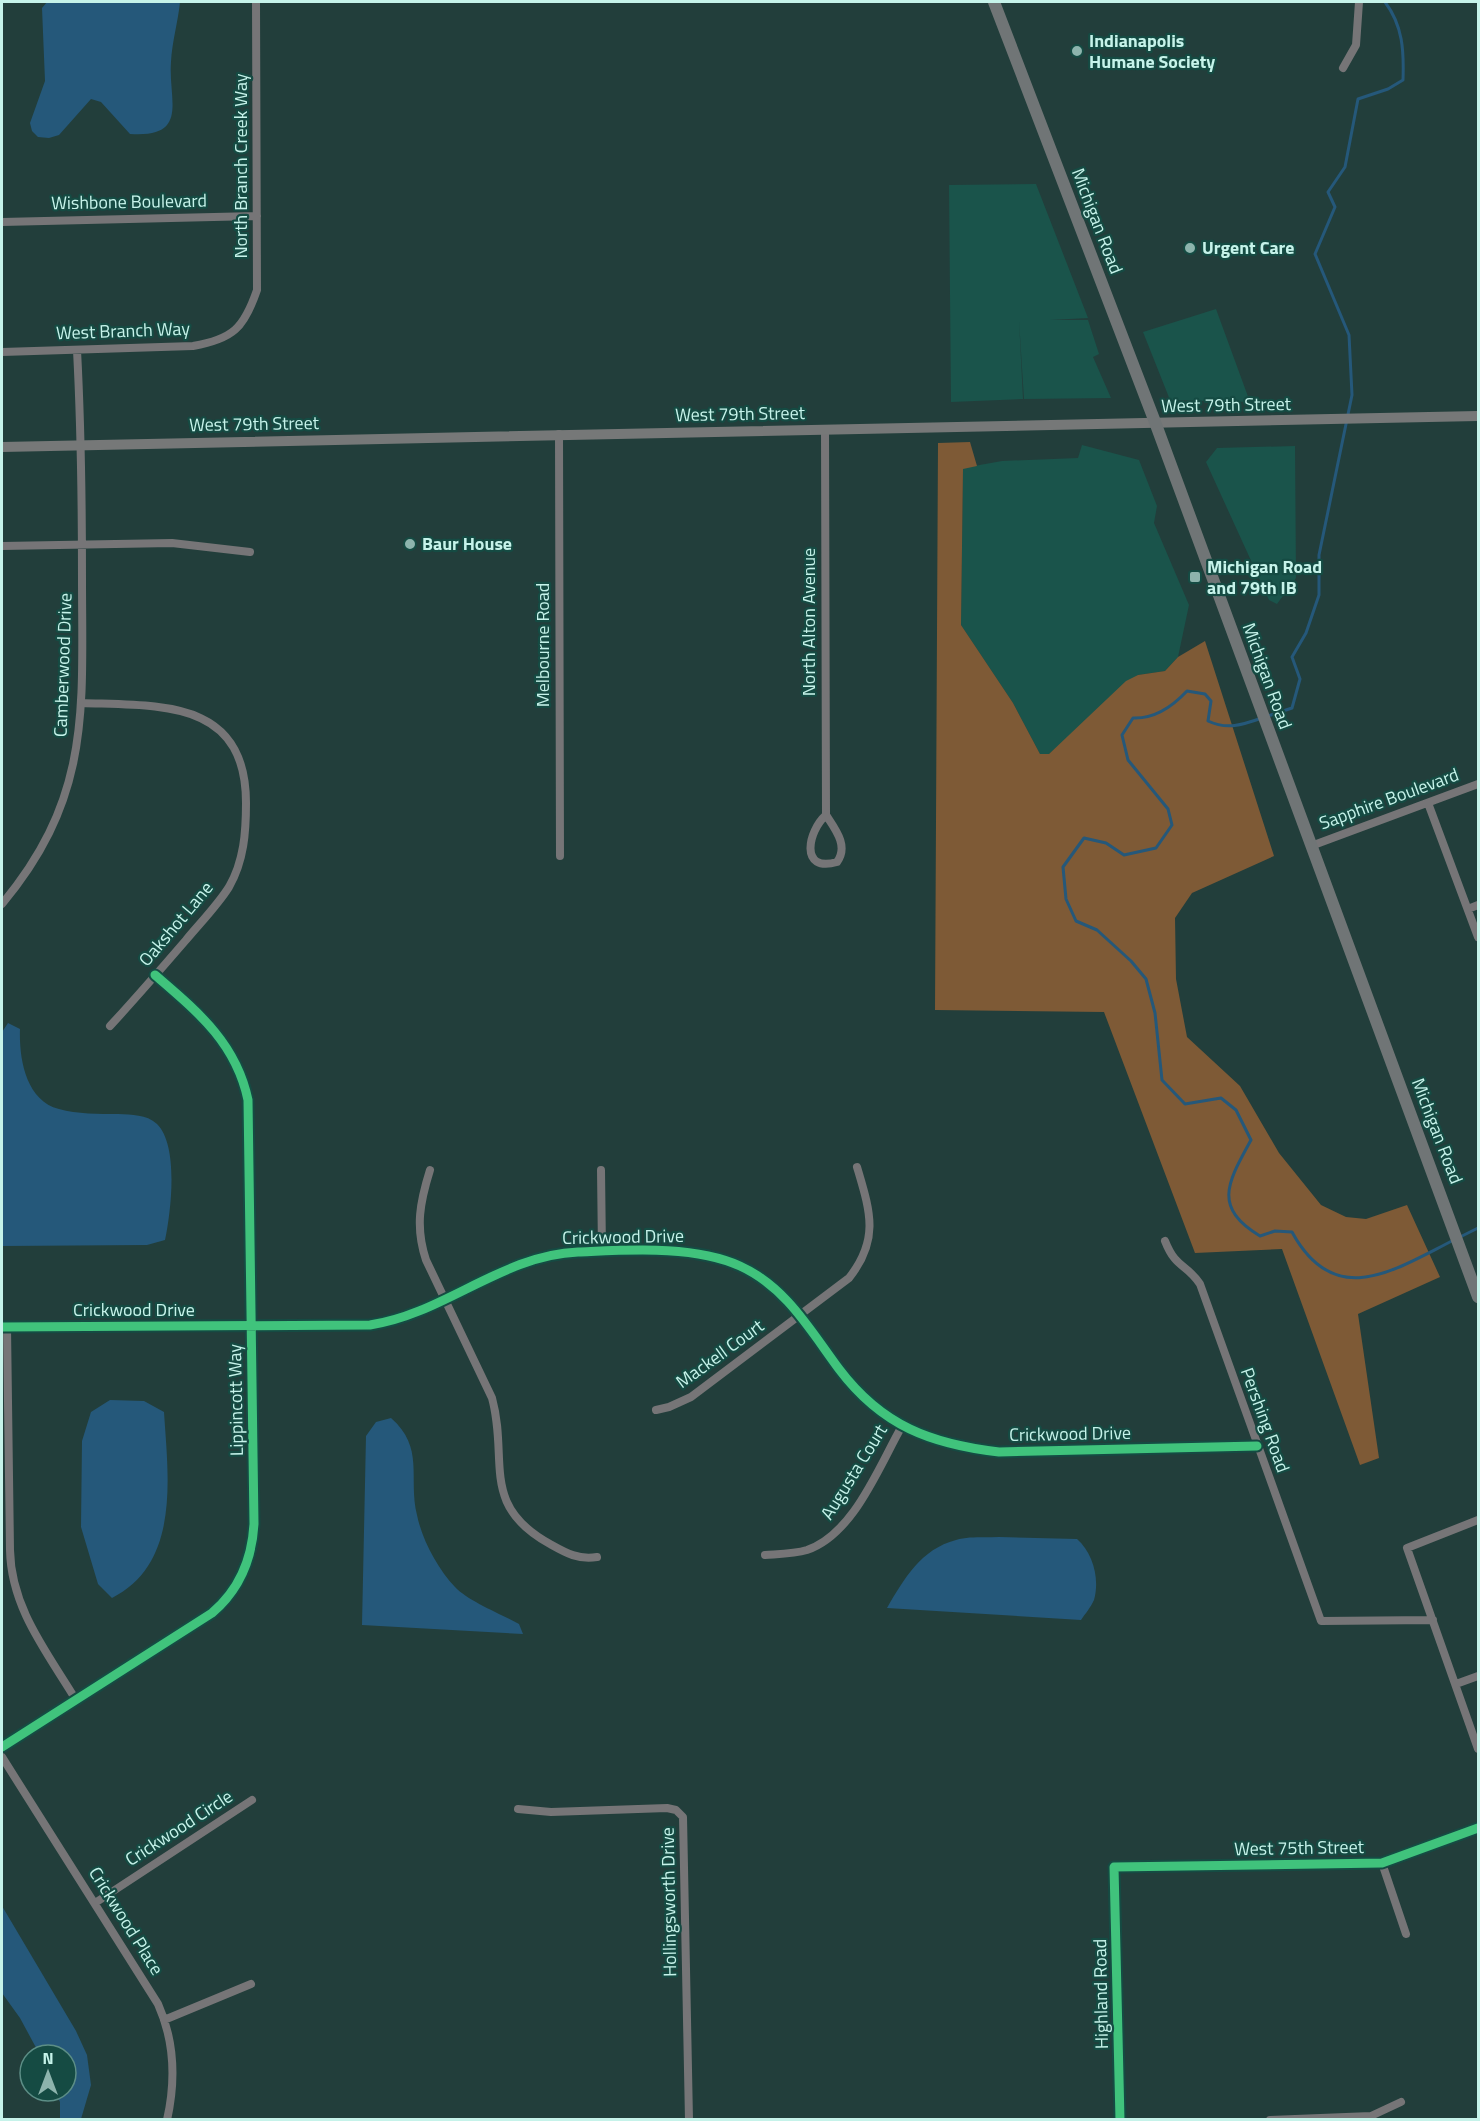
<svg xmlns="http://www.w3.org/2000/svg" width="1480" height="2121" viewBox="0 0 1480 2121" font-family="'Titillium Web',sans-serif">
	<rect width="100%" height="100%" fill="#223e3b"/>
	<!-- built -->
	<path fill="#1a544b" d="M1036 184 1088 318 1050 320H1088L1099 354 1093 357 1111 398 1024 399 1019 320 1023 399 951 402 949 185Z
		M1216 309 1250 402 1170 400 1143 332Z
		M1082 445 1139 460 1157 506 1154 523 1189 605 1178 657 1165 671 1138 675 1049 754H1040L1013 703 961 625 963 468 1002 461 1078 458Z
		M1295 446 1296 578 1277 604 1269 600 1206 462 1217 448Z"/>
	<!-- forest -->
	<path fill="#7e5a36" d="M970 442 977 466 963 469 961 625 1013 703 1040 754H1049L1126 681 1138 675 1165 671 1178 657 1205 641 1274 856 1192 893 1175 918 1176 979 1187 1037 1240 1086 1279 1153 1321 1205 1346 1217 1366 1219 1407 1205 1440 1277 1358 1314 1379 1458 1360 1465 1282 1249 1195 1253 1104 1012 935 1010 938 443Z"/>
	<!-- water -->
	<path fill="#25587a" d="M47 2H180C178 22 172 42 171 62 168 100 190 138 130 134L101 102 91 99 59 135 49 138 38 137 32 131 30 123 45 81 42 8Z
		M8 1023 20 1029C19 1057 25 1100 59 1109 77 1114 99 1114 118 1114 132 1115 146 1114 157 1124 179 1146 171 1211 165 1240L147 1245 2 1246V1032Z
		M110 1400 144 1401 164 1412C168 1476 181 1563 112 1598L98 1584 81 1527 82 1441 91 1412Z
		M391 1418C425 1448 408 1477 417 1515 422 1540 438 1569 455 1587 468 1601 501 1614 519 1624L523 1634 362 1625 366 1436 376 1422Z
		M999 1537 1077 1539C1093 1553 1100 1579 1094 1600 1091 1607 1085 1614 1081 1620L887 1608C904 1579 921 1549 956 1540 969 1536 985 1538 999 1537Z
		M2 1906 76 2031 87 2055 91 2085 81 2119H60V2102L55 2091H66V2055H40L20 2018 2 1993Z"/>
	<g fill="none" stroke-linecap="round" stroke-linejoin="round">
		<!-- stream -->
		<path stroke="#25587a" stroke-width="3" d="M1268 716 1292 708 1300 679 1292 657 1306 633 1319 595V555L1352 395 1349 335 1315 254 1335 207 1328 192 1345 167 1358 99 1388 89 1403 80C1404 51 1403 26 1385 2
			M1262 718C1242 725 1227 730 1208 721L1211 701 1205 694 1187 691C1172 707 1155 719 1133 718L1122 735 1128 760 1168 809 1172 825 1156 848 1124 855 1106 843 1084 838 1063 867 1066 899 1076 921 1097 930 1131 961 1146 979 1155 1013 1162 1080 1185 1104 1221 1098 1236 1110 1251 1140C1228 1182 1212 1207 1260 1236L1275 1231 1292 1232C1335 1311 1394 1270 1454 1240
			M1460 1237 1478 1228"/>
		<!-- minor -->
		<path stroke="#767577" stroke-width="8" d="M1343 68 1356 45 1359 2
			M2 222 257 216
			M2 352 193 346C233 339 244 328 257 290L256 2
			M825 429 826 815C808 831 799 873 837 862 849 846 835 829 826 815
			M559 434 560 856
			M2 546 172 543 250 552
			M82 703C161 706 246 699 246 803 246 832 244 861 229 887 217 906 200 923 186 940 161 969 136 998 110 1026
			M1428 803 1478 937
			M1311 846 1478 784
			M2 904C92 796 82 709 82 578 82 501 81 426 77 350
			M1468 909 1478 905
			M430 1170C420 1202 415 1227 426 1260L492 1398C509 1460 479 1505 550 1544 566 1553 578 1560 597 1557
			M601 1170 602 1251
			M1165 1241C1176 1269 1186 1263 1200 1284L1321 1621 1433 1620
			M2 1327 370 1325C444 1314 502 1255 578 1252 628 1250 694 1245 740 1266 786 1287 810 1330 839 1369 882 1426 931 1444 999 1452L1257 1446
			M7 1327 10 1550C11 1608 47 1652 76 1700
			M656 1410 669 1407 691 1397 849 1278C880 1239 870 1211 857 1167
			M1478 1520 1407 1548 1478 1749
			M765 1555C779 1554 794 1554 807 1550 854 1534 879 1466 902 1426
			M1456 1684 1478 1676
			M2 1747 212 1613C239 1590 252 1559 254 1524L248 1100C236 1043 198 1012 155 975
			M2 1757 158 2004C175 2042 176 2080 167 2120
			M518 1809 551 1812 667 1808 676 1810 683 1817 689 2120
			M1382 1863 1406 1934
			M95 1903 252 1800
			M164 2020 251 1984
			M1120 2120 1114 1867 1382 1863 1478 1828
			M1270 2120 1371 2116 1401 2102"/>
		<!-- secondary -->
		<path stroke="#767878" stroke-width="10" d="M2 447 1478 416"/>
		<!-- primary -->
		<path stroke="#707576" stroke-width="12" d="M994 2 1155 422 1478 1297"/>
		<!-- cycleway casing -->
		<g stroke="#154b43" stroke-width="13">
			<path id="cycleway" d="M2 1327 370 1325C444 1314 502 1255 578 1252 628 1250 694 1245 740 1266 786 1287 810 1330 839 1369 882 1426 931 1444 999 1452L1257 1446
				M2 1747 212 1613C239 1590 252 1559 254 1524L248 1100C236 1043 198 1012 155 975
				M1120 2120 1114 1867 1382 1863 1478 1828"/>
		</g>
		<!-- cycleway -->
		<use href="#cycleway" stroke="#40c37c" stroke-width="9"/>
	</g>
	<!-- markers -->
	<g fill="#8db4ad" stroke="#154b43" stroke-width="2">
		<circle cx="1077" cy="51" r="6"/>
		<circle cx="1190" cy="248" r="6"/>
		<circle cx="410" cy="544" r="6"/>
		<rect x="1189" y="571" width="12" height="12" rx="3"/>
	</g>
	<g text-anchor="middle" stroke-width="4.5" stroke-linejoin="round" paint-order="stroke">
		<!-- poi labels -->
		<g font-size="18" font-weight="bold" fill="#c6f3ea" stroke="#154b43" text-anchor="start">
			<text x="1089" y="47">Indianapolis<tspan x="1089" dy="21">Humane Society</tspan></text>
			<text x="1202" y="254">Urgent Care</text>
			<text x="422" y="550">Baur House</text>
			<text x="1207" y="573">Michigan Road<tspan x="1207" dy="21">and 79th IB</tspan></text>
		</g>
		<!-- street labels -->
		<g font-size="18" fill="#c6f3ea" stroke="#154b43">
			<text transform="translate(241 166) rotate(-90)" y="6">North Branch Creek Way</text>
			<text transform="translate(129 202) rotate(-1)" y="6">Wishbone Boulevard</text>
			<text transform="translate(1097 221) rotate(69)" y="6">Michigan Road</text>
			<text transform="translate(123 331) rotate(-2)" y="6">West Branch Way</text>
			<text transform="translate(1226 405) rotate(-1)" y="6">West 79th Street</text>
			<text transform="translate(740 414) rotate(-1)" y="6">West 79th Street</text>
			<text transform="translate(254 424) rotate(-1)" y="6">West 79th Street</text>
			<text transform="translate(809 622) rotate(-90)" y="6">North Alton Avenue</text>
			<text transform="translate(543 645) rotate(-90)" y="6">Melbourne Road</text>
			<text transform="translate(63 665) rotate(-88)" y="6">Camberwood Drive</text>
			<text transform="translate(1267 676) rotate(70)" y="6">Michigan Road</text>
			<text transform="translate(1389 799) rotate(-20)" y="6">Sapphire Boulevard</text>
			<text transform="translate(176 924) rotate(-50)" y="6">Oakshot Lane</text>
			<text transform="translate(1437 1131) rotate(69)" y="6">Michigan Road</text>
			<text transform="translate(623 1237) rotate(-1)" y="6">Crickwood Drive</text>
			<text x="134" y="1316">Crickwood Drive</text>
			<text transform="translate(720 1354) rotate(-36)" y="6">Mackell Court</text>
			<text transform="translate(236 1400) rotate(-91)" y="6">Lippincott Way</text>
			<text transform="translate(1265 1420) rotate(70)" y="6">Pershing Road</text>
			<text transform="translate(1070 1434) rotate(-1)" y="6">Crickwood Drive</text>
			<text transform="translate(854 1472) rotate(-58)" y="6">Augusta Court</text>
			<text transform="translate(179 1828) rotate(-33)" y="6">Crickwood Circle</text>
			<text transform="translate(1299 1848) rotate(-1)" y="6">West 75th Street</text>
			<text transform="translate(669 1902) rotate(-91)" y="6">Hollingsworth Drive</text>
			<text transform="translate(126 1921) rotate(58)" y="6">Crickwood Place</text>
			<text transform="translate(1101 1994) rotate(-91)" y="6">Highland Road</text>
		</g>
	</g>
	<!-- border -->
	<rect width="1480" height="2121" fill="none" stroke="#c6f3ea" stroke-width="6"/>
	<!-- north arrow -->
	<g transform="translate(48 2073)"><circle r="28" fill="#154b43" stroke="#5c8e86" stroke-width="1.5"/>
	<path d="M0-4.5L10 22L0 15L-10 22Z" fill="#8db4ad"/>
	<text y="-9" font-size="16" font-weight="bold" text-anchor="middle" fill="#c6f3ea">N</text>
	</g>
</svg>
